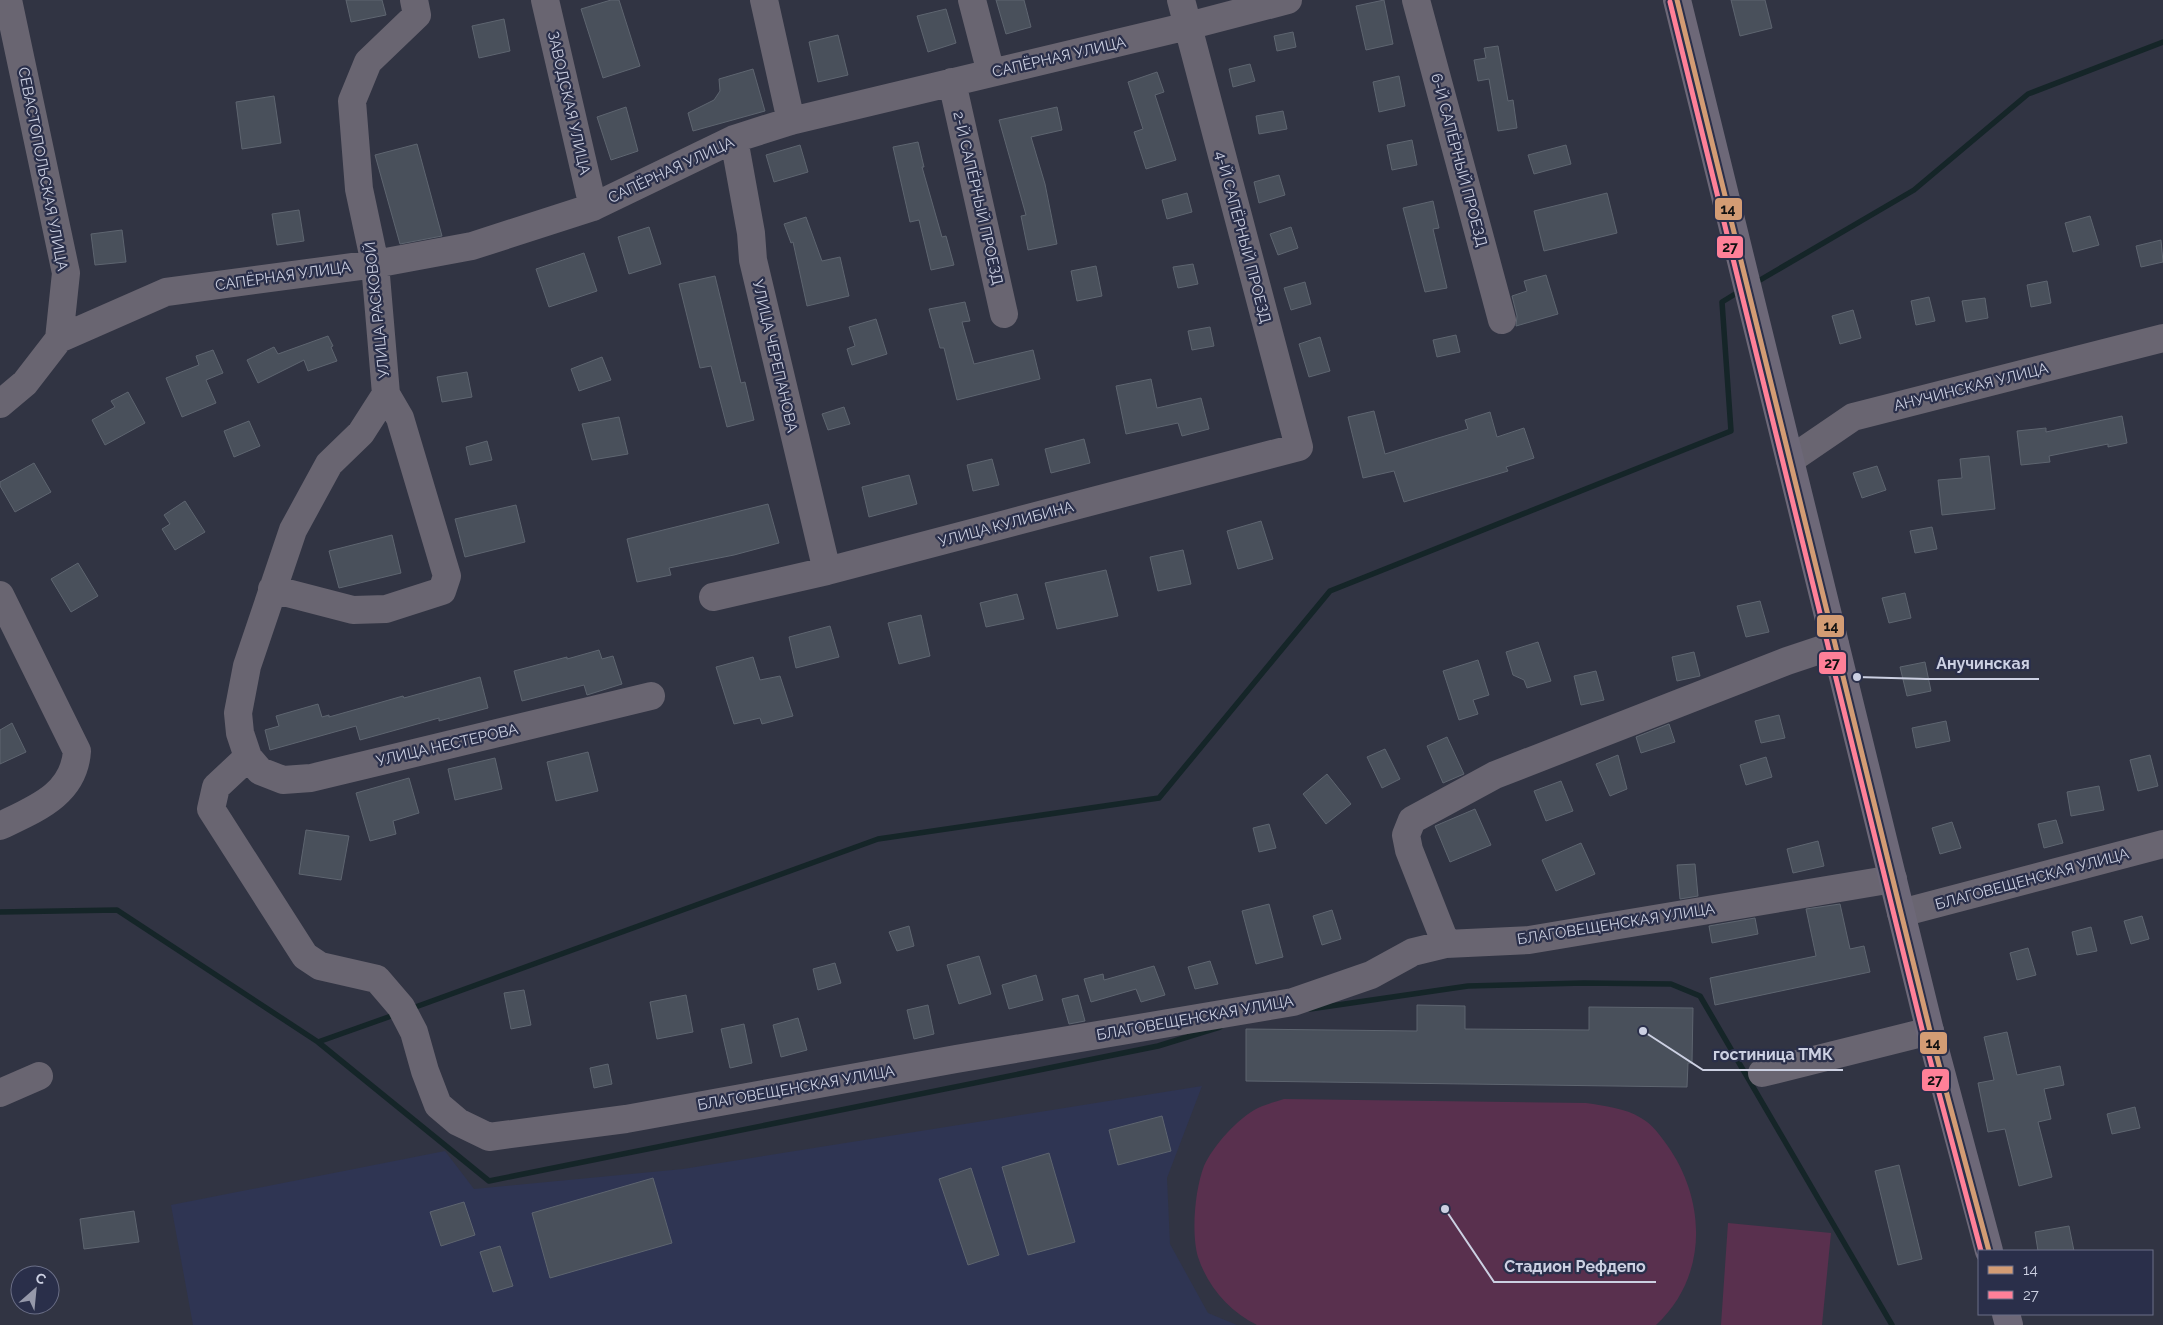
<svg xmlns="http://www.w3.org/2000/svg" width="2163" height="1325" viewBox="0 0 2163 1325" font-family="Raleway,sans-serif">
	<rect width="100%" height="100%" fill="#313443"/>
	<!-- built -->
	<path fill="#2f3553" d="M1202 1086 1167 1178 1170 1244 1208 1313 1237 1325H193L171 1205 445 1151 474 1189 683 1169Z"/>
	<!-- green -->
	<path fill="#59304e" d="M1284 1099 1586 1103C1605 1106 1625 1108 1641 1118 1652 1124 1660 1135 1667 1145 1707 1201 1708 1277 1656 1325H1257C1229 1311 1208 1287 1198 1257 1191 1233 1195 1189 1204 1166 1213 1146 1238 1118 1258 1108 1266 1104 1275 1102 1284 1099Z
		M1728 1223 1831 1233 1822 1325H1721Z"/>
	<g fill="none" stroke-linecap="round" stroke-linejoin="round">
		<!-- stream -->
		<path stroke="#152528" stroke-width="5.5" d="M1755 283 1914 190 2028 94 2163 42
			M0 912 117 910 318 1042 397 1014
			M410 1009 878 839 1159 798 1330 591 1731 431 1722 302 1740 291
			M1310 1009 1468 986 1584 983 1671 984 1700 996 1892 1325
			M318 1042 489 1181 1158 1046 1220 1027"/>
	</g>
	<!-- building -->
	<path fill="#49505b" stroke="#5e6570" d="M346 0H382L386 15 351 22Z
		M611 0H619L640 66 603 78 581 9Z
		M996 0H1024L1031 27 1006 34Z
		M1384 0 1393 44 1366 50 1356 6Z
		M1731 0H1765L1772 28 1740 36Z
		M946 9 956 43 928 52 917 16Z
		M504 19 510 51 479 58 472 26Z
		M1293 32 1296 47 1277 51 1274 36Z
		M838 35 848 75 818 82 809 42Z
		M1498 46 1508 101 1513 100 1517 128 1498 131 1489 79 1478 81 1474 60 1486 58 1484 48Z
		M1250 64 1255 81 1233 87 1229 69Z
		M753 69 765 111 693 131 688 113 714 100 720 91 719 79Z
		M1157 72 1164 92 1155 95 1176 160 1146 169 1134 132 1143 129 1128 82Z
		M1399 76 1405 106 1379 112 1373 82Z
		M274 96 281 143 242 149 236 102Z
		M626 107 638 151 611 160 597 117Z
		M1057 107 1062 130 1031 137 1045 184 1057 244 1028 250 1021 216 1026 215 999 120Z
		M1283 111 1287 129 1259 134 1256 116Z
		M1412 140 1417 165 1392 170 1387 145Z
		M918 142 924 167H922L942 237 946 236 954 265 931 270 919 220 910 222 893 147Z
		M417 144 442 236 400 244 375 155Z
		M800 145 808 172 774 182 766 155Z
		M1566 145 1571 164 1534 174 1528 155Z
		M1279 175 1285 195 1259 203 1254 182Z
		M1187 193 1192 212 1167 219 1162 200Z
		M1607 193 1617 233 1544 251 1534 211Z
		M1433 201 1439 228 1433 229 1447 288 1425 292 1403 208Z
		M299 210 304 241 277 245 272 214Z
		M2090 216 2099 245 2073 252 2065 223Z
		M806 217 822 261 840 257 849 296 807 306 793 242 791 243 784 224Z
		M649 227 661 264 629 274 618 237Z
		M1291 227 1298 248 1278 255 1270 234Z
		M122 230 126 262 95 265 91 234Z
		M2161 240 2163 262 2141 267 2136 246Z
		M584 253 597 291 549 307 536 269Z
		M1193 264 1198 284 1178 288 1173 267Z
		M1096 266 1102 296 1077 301 1071 271Z
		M1546 275 1558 314 1516 326 1517 316 1512 296 1527 291 1524 281Z
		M715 276 741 383 745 382 754 420 727 427 711 366 700 368 679 284Z
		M2047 281 2051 303 2031 307 2027 285Z
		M1305 282 1311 304 1291 310 1284 288Z
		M1929 297 1935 321 1916 325 1911 301Z
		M1985 298 1988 318 1966 322 1962 301Z
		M965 302 970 321 962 322 974 364 1033 350 1040 379 957 400 944 348H940L929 309Z
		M1853 310 1861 338 1840 344 1832 316Z
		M876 319 887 354 852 365 847 349 855 346 849 327Z
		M1210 327 1214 346 1192 350 1188 331Z
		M1456 335 1460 352 1437 357 1433 340Z
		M328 336 333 346 331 347 337 361 308 371 304 360 258 383 247 360 274 347 278 354Z
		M1320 337 1330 371 1309 377 1299 344Z
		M213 350 223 373 206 380 216 403 182 417 166 378 199 365 196 356Z
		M602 357 611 380 579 391 571 369Z
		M467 372 472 397 442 402 437 377Z
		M1151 379 1157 408 1201 398 1209 429 1182 436 1178 423 1126 434 1116 386Z
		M128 392 145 423 105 445 92 420 115 407 111 401Z
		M844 407 850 424 828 430 822 414Z
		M1374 411 1385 454 1468 429 1465 420 1490 412 1497 437 1524 428 1534 458 1506 467 1508 471 1404 502 1394 471 1363 478 1348 417Z
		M2122 416 2127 443 2108 447V444L2049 456 2050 462 2021 465 2017 431 2046 428V432Z
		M619 417 628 454 592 460 582 424Z
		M249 421 260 446 234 457 224 431Z
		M1084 439 1090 463 1051 473 1045 449Z
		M487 441 492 460 470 465 466 447Z
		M1989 456 1995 509 1942 515 1938 480 1962 478 1960 459Z
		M992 459 999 485 973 491 967 465Z
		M34 463 51 492 15 512 0 486V482Z
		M1877 466 1886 490 1862 498 1853 473Z
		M909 475 917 504 869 517 862 487Z
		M185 501 205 532 175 550 162 529 170 524 164 515Z
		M768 504 779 543 734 555 669 568 671 575 637 582 627 539Z
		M516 505 525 542 465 557 455 519Z
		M1261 521 1273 559 1238 569 1227 531Z
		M1932 527 1937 549 1915 553 1910 531Z
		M392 535 401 573 339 588 329 551Z
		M1183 550 1191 584 1158 591 1150 557Z
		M78 563 98 596 71 612 51 579Z
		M1106 570 1118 616 1057 629 1045 583Z
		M1905 593 1911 618 1889 623 1882 598Z
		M1017 594 1024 619 986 627 980 603Z
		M1760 601 1769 632 1746 637 1737 606Z
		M921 615 930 656 899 664 888 623Z
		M830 626 839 657 796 668 789 637Z
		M1538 642 1551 681 1527 688 1524 680 1513 675 1506 652Z
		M599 650 602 659 613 656 622 684 587 695 584 685 522 701 514 671 567 657V659Z
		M1694 652 1700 676 1677 681 1672 657Z
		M753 657 760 680 780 676 793 716 762 724 760 718 734 724 716 667Z
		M1478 660 1489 695 1473 700 1478 714 1459 720 1443 671Z
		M1925 662 1931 691 1907 696 1900 667Z
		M1596 671 1604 700 1581 705 1574 676Z
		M480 677 488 708 439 721V718L360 740 356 726 270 750 265 730 279 726 276 716 318 704 322 717 329 715V717L403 696 404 698Z
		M1779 715 1785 738 1761 743 1755 721Z
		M1946 721 1950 741 1916 748 1912 728Z
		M12 723 26 752 0 764V730Z
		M1669 724 1675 742 1641 753 1636 737Z
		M1447 737 1464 774 1443 783 1427 746Z
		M1385 749 1400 779 1382 788 1367 757Z
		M588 752 598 791 556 801 547 762Z
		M1618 755 1627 789 1610 796 1596 764Z
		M2150 755 2158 786 2138 791 2130 760Z
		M1766 757 1772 777 1746 785 1740 765Z
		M495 758 502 789 455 800 448 769Z
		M1327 774 1351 804 1326 824 1303 794Z
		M409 778 419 813 393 821 396 834 370 841 356 793Z
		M1561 781 1573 811 1546 821 1534 791Z
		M2099 786 2104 810 2071 816 2067 792Z
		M1475 809 1491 845 1450 862 1435 826Z
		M2056 820 2063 843 2044 848 2038 824Z
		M1952 822 1961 848 1940 854 1932 828Z
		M1269 824 1276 848 1259 852 1253 828Z
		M306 830 349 836 341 880 299 874Z
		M1818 841 1824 866 1793 873 1787 849Z
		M1581 843 1595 874 1556 891 1542 860Z
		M1695 864 1698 896 1680 899 1677 865Z
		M1269 904 1283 957 1256 964 1242 911Z
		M1840 904 1850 949 1864 946 1870 972 1715 1005 1710 978 1816 956 1806 909Z
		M1332 910 1341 939 1322 945 1313 916Z
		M2142 916 2149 939 2131 944 2124 921Z
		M1755 918 1758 934 1712 943 1709 926Z
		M909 926 914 946 897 951 889 932Z
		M2091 927 2097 951 2077 955 2072 932Z
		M2028 948 2036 975 2017 980 2010 953Z
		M979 956 991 994 959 1004 947 965Z
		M1210 961 1218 984 1195 989 1188 967Z
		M835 963 841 983 818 990 813 969Z
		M1154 966 1165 995 1141 1002 1136 989 1091 1002 1084 979 1103 974 1104 980Z
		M1036 975 1043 1000 1009 1009 1002 985Z
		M524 990 531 1025 511 1029 504 993Z
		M686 995 693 1032 657 1039 650 1002Z
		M1078 995 1085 1021 1069 1024 1062 999Z
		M928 1005 934 1034 914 1039 907 1010Z
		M1417 1005 1465 1006V1029L1589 1030V1007L1693 1008 1692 1063H1688L1687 1087 1246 1081V1029L1417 1031Z
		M798 1018 807 1050 781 1057 773 1025Z
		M744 1024 752 1063 730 1068 721 1029Z
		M2007 1032 2017 1075 2060 1066 2064 1085 2044 1089 2051 1119 2038 1122 2052 1177 2019 1186 2005 1129 1988 1132 1978 1083 1994 1080 1984 1037Z
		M608 1064 612 1084 594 1088 590 1068Z
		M2135 1107 2140 1128 2112 1134 2107 1114Z
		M1162 1116 1171 1151 1118 1165 1109 1130Z
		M1049 1153 1075 1242 1028 1255 1002 1167Z
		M1899 1165 1922 1259 1898 1265 1875 1171Z
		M971 1168 999 1255 968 1265 939 1179Z
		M653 1178 672 1243 550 1278 532 1213Z
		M464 1202 475 1235 441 1246 430 1212Z
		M134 1211 139 1242 84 1249 80 1219Z
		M2069 1226 2074 1251H2038L2035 1232Z
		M500 1246 513 1286 493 1292 480 1252Z"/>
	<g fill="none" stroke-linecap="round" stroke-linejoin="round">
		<!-- minor -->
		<path stroke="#696571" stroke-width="28" d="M8 0 66 273 59 339
			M545 0 593 207
			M764 0 791 121
			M972 0 991 73
			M1416 0 1502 320
			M952 82 1004 314
			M734 139 751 233 753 260 827 571
			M386 394 361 433 329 464 293 530 247 666 238 713 240 733 248 757 260 771 283 780 311 778 651 696
			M0 404 25 383 59 339 166 292 375 264 472 246 593 207 734 139 791 121 1188 26 1288 0
			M1790 460 1853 417 2163 338
			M272 589 353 610 386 609 442 591 447 576 400 418 386 394 375 264 359 189 352 101 368 62 417 15 414 0
			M0 595 77 751C74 795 35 809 0 826
			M713 597 827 571 1299 447 1181 0
			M248 757 216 787 211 809 305 956 320 966 377 979 401 1007 414 1032 425 1071 438 1105 458 1122 489 1137 626 1119 956 1059 1293 1002 1371 975 1413 952 1446 944 1529 940 1893 879
			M1901 913 2163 844
			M1446 944 1409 850 1406 835 1412 820 1495 775 1787 661 1835 645
			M1762 1073 1930 1031
			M0 1093 39 1076"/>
		<!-- major -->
		<path stroke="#6d6878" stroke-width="28" d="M1677 0 1930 1031 1989 1251
			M2006 1314 2009 1325"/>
		<!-- bus-1 casing -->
		<g stroke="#2a2f4a" stroke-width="9">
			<path id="bus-1" d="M1677 0 1930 1031 1989 1251"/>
		</g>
		<!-- bus-2 casing -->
		<g stroke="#2a2f4a" stroke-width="9">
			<path id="bus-2" d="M1670 2 1923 1033 1981 1251"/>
		</g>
		<!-- bus-1 -->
		<use href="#bus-1" stroke="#d39c74" stroke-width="5"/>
		<!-- bus-2 -->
		<use href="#bus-2" stroke="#ff8098" stroke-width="5"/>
	</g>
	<g text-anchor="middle" stroke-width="4.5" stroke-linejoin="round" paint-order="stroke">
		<!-- street labels -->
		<g font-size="15" fill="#ccd0e2" stroke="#2a2f4a">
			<text transform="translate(1059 57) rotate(-13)" y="5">САПЁРНАЯ УЛИЦА</text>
			<text transform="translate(569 103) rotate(77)" y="5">ЗАВОДСКАЯ УЛИЦА</text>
			<text transform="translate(1459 160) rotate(75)" y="5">6-Й САПЁРНЫЙ ПРОЕЗД</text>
			<text transform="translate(43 169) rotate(79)" y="5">СЕВАСТОПОЛЬСКАЯ УЛИЦА</text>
			<text transform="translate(671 170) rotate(-25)" y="5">САПЁРНАЯ УЛИЦА</text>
			<text transform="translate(978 198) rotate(77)" y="5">2-Й САПЁРНЫЙ ПРОЕЗД</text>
			<text transform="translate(1243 237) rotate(75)" y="5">4-Й САПЁРНЫЙ ПРОЕЗД</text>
			<text transform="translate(283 276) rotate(-8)" y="5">САПЁРНАЯ УЛИЦА</text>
			<text transform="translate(377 310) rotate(-96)" y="5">УЛИЦА РАСКОВОЙ</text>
			<text transform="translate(775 356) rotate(77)" y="5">УЛИЦА ЧЕРЕПАНОВА</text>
			<text transform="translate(1971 387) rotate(-14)" y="5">АНУЧИНСКАЯ УЛИЦА</text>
			<text transform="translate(1006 524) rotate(-15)" y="5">УЛИЦА КУЛИБИНА</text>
			<text transform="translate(447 745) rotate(-13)" y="5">УЛИЦА НЕСТЕРОВА</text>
			<text transform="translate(2032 879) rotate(-15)" y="5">БЛАГОВЕЩЕНСКАЯ УЛИЦА</text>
			<text transform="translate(1616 924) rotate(-9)" y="5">БЛАГОВЕЩЕНСКАЯ УЛИЦА</text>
			<text transform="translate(1195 1018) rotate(-10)" y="5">БЛАГОВЕЩЕНСКАЯ УЛИЦА</text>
			<text transform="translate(796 1088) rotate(-10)" y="5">БЛАГОВЕЩЕНСКАЯ УЛИЦА</text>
		</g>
	</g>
	<!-- callouts -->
	<path fill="none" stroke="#ccd0e2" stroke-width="2" d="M1857 677L1926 679H2039M1643 1031L1703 1070H1843M1445 1209L1494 1282H1656"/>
	<g fill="#ccd0e2" stroke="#2a2f4a" stroke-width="2">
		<circle cx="1857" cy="677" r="5"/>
		<circle cx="1643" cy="1031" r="5"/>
		<circle cx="1445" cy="1209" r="5"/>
	</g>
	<g font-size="16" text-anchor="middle" font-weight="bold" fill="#ccd0e2" stroke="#2a2f4a" stroke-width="4.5" stroke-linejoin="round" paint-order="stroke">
		<text x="1983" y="669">Анучинская</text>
		<text x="1773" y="1060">гостиница ТМК</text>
		<text x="1575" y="1272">Стадион Рефдепо</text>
	</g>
	<g stroke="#2a2f4a" stroke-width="2">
		<rect x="1714" y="197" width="29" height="24" rx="5" fill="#d39c74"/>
		<rect x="1716" y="235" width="28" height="24" rx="5" fill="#ff8098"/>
		<rect x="1816" y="614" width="29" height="24" rx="5" fill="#d39c74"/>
		<rect x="1818" y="651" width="29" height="24" rx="5" fill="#ff8098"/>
		<rect x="1919" y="1031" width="29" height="24" rx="5" fill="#d39c74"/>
		<rect x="1921" y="1068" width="29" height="24" rx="5" fill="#ff8098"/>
	</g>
	<g font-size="14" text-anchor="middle" font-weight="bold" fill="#111">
		<text x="1728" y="214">14</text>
		<text x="1730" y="252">27</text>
		<text x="1831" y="631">14</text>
		<text x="1832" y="668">27</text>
		<text x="1933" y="1048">14</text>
		<text x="1935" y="1085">27</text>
	</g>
	<!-- legend -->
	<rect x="1978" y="1250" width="175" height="65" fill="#2a2f4a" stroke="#6b6f87"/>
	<rect x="1988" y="1266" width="25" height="8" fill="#d39c74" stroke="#6b6f87"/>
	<text x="2023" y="1275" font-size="15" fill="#ccd0e2">14</text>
	<rect x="1988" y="1291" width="25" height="8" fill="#ff8098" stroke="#6b6f87"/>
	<text x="2023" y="1300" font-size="15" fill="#ccd0e2">27</text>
	<!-- north arrow -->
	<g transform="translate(35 1290) rotate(27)"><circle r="24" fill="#2a2f4a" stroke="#6b6f87"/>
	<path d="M0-4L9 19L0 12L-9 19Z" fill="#9699aa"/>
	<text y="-8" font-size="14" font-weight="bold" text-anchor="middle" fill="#ccd0e2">С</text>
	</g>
</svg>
